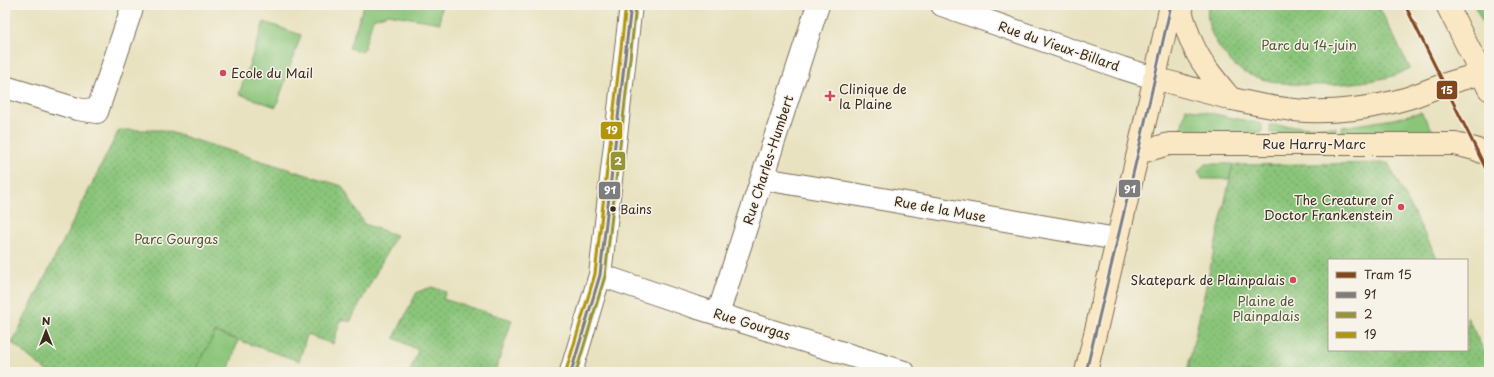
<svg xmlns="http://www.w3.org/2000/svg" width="1494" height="377" viewBox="0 0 1494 377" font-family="'Playpen Sans',sans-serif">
	<defs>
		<pattern id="park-dots" width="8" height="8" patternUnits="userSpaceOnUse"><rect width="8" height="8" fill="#8ac57a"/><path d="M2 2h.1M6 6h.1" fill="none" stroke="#72a063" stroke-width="1.8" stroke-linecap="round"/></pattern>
	</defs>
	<rect width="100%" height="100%" fill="#f7f3e8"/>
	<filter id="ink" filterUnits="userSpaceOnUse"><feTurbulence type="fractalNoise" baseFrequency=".025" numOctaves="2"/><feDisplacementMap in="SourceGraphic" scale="8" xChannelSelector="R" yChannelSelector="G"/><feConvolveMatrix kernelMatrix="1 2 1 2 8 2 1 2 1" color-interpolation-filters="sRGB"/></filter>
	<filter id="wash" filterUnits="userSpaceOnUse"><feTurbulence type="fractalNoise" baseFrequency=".012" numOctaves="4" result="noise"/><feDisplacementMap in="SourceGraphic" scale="16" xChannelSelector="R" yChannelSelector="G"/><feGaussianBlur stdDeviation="0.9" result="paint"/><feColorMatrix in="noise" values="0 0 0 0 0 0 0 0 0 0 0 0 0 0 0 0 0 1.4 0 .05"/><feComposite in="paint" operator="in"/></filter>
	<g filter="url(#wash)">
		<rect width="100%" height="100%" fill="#e8e2c0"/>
		<!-- green -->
		<path fill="#8ac57a" stroke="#62784c" d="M364 5H441L440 23 388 14 373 19 363 52 349 48Z
			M1474 5H1486L1489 12V34Z
			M264 22 301 35 276 107 239 94Z
			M1186 108 1262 124V133H1183L1181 132V129Z
			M1421 112 1432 129 1433 133 1342 132V127L1394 119Z
			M1270 125 1313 127H1336V133H1270Z
			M1205 164H1233L1229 179H1202L1199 173V170Z
			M215 332 238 340 228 372H195Z"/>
		<!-- park -->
		<path fill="url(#park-dots)" stroke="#62784c" d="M1208 5H1378L1410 68C1404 71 1399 74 1393 76 1356 86 1281 91 1246 73 1234 67 1225 56 1218 45 1210 33 1206 20 1208 5Z
			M119 130H163L342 186 364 224 396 235 350 322 341 319 333 344 307 335 299 361 215 332 195 372H48L12 343Z
			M1388 163 1438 260H1329V350H1467V317L1489 361V372H1187L1233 165Z
			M432 287 446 292 443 299 512 320 495 372H410L418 350 394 338 417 292Z"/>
	</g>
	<g filter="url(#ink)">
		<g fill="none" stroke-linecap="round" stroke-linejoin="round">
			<!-- street casing -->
			<g stroke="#786a57" stroke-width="24">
				<path id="street" d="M942 5 1122 68 1154 78
					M5 87 77 109 97 112 133 5
					M764 176 776 181 1117 239
					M600 275 692 306 904 372
					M718 314 818 5
					M571 372 600 275 631 5"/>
			</g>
			<!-- secondary casing -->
			<g stroke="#786a57" stroke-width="24">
				<path id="secondary" d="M1179 5C1183 18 1187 31 1192 43 1201 64 1216 81 1231 99
					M1447 5 1489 89
					M1154 78C1200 90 1246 105 1294 110 1329 114 1375 108 1408 98 1421 94 1433 88 1446 84 1460 79 1475 76 1489 70
					M1138 153 1169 144H1455L1475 149 1489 155
					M1086 372 1138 153 1171 5"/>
			</g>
			<!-- street -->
			<use href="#street" stroke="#fff" stroke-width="22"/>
			<!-- secondary -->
			<use href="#secondary" stroke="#fae7c3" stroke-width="22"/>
			<!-- bus-1 casing -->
			<g stroke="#f7f3e8" stroke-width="6">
				<path id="bus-1" d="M571 372 600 275 631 5
					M1086 372 1138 153 1171 5"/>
			</g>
			<!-- bus-2 casing -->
			<g stroke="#f7f3e8" stroke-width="6">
				<path id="bus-2" d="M576 372 605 276 636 6"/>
			</g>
			<!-- bus-3 casing -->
			<g stroke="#f7f3e8" stroke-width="6">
				<path id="bus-3" d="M566 371 595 274 626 5"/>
			</g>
			<!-- bus-1 -->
			<use href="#bus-1" stroke="#7d7d7d" stroke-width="3"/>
			<!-- bus-2 -->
			<use href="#bus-2" stroke="#969438" stroke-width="3"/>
			<!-- bus-3 -->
			<use href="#bus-3" stroke="#b1950c" stroke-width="3"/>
			<!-- tram-1 casing -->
			<g stroke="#f7f3e8" stroke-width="6">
				<path id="tram-1" d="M1405 5 1489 175"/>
			</g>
			<!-- tram-1 -->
			<use href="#tram-1" stroke="#84471c" stroke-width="3"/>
		</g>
	</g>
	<!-- markers -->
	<g fill="#d1495b" stroke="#f7f3e8" stroke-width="1.5">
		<circle cx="223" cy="73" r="4"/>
		<path d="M828 90h4v4h4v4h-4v4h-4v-4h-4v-4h4z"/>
		<circle cx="1401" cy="207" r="4"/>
		<circle cx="1293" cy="280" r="4"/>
	</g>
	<circle fill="#3b2a1e" stroke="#f7f3e8" stroke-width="1.5" cx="613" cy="209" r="3.5"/>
	<g text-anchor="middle" stroke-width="3" stroke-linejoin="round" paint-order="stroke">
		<!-- bus labels -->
		<g font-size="12" fill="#3b2a1e" stroke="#f7f3e8" text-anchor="start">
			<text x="620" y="214">Bains</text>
		</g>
		<!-- park labels -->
		<g font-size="13" fill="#53583a" stroke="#f7f3e8">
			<text x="1309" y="50">Parc du 14-juin</text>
			<text x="176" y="244">Parc Gourgas</text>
			<text x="1266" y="306">Plaine de<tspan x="1266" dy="15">Plainpalais</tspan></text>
		</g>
		<!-- street labels -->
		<g font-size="13" fill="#3b2a1e" stroke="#f7f3e8">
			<text transform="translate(1059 46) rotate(19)" y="5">Rue du Vieux-Billard</text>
			<text x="1314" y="149">Rue Harry-Marc</text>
			<text transform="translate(768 160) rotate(-72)" y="5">Rue Charles-Humbert</text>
			<text transform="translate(940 209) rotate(10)" y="5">Rue de la Muse</text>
			<text transform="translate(752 324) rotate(17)" y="5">Rue Gourgas</text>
		</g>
		<!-- poi labels -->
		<g font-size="13" fill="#3b2a1e" stroke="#f7f3e8" text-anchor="start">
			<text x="231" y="78">Ecole du Mail</text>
			<text x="839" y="94">Clinique de<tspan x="839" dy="15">la Plaine</tspan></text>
			<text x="1393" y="205" text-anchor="end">The Creature of<tspan x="1393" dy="15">Doctor Frankenstein</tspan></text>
			<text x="1285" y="285" text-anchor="end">Skatepark de Plainpalais</text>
		</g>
	</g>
	<g stroke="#f7f3e8" stroke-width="1.5">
		<rect x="1436" y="80" width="22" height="20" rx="4" fill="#84471c"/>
		<rect x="600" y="121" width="23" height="19" rx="4" fill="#b1950c"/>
		<rect x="610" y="151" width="16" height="20" rx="4" fill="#969438"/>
		<rect x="1118" y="179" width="23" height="19" rx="4" fill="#7d7d7d"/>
		<rect x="598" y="181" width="23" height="19" rx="4" fill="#7d7d7d"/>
	</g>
	<g font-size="11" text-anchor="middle" font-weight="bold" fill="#fff">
		<text x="1447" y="94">15</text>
		<text x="612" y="134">19</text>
		<text x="618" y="165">2</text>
		<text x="1130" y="193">91</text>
		<text x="610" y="194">91</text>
	</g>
	<!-- margin -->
	<rect width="1494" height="377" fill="none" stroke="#f7f3e8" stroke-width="20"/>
	<!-- legend -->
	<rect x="1328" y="259" width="140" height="92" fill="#f7f3e8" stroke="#aca397"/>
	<rect x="1336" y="272" width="20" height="6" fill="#84471c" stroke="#aca397"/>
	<text x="1364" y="279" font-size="12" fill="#3b2a1e">Tram 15</text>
	<rect x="1336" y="292" width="20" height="6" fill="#7d7d7d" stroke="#aca397"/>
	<text x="1364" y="299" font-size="12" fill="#3b2a1e">91</text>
	<rect x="1336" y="312" width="20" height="6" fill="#969438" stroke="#aca397"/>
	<text x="1364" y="319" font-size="12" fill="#3b2a1e">2</text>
	<rect x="1336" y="332" width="20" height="6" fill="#b1950c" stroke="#aca397"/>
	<text x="1364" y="339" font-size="12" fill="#3b2a1e">19</text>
	<!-- north arrow -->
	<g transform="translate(46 331)" stroke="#f7f3e8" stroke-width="3" paint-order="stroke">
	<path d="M0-3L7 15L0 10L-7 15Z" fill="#3b2a1e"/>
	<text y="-6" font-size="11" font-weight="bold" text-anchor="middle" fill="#3b2a1e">N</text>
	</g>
</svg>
